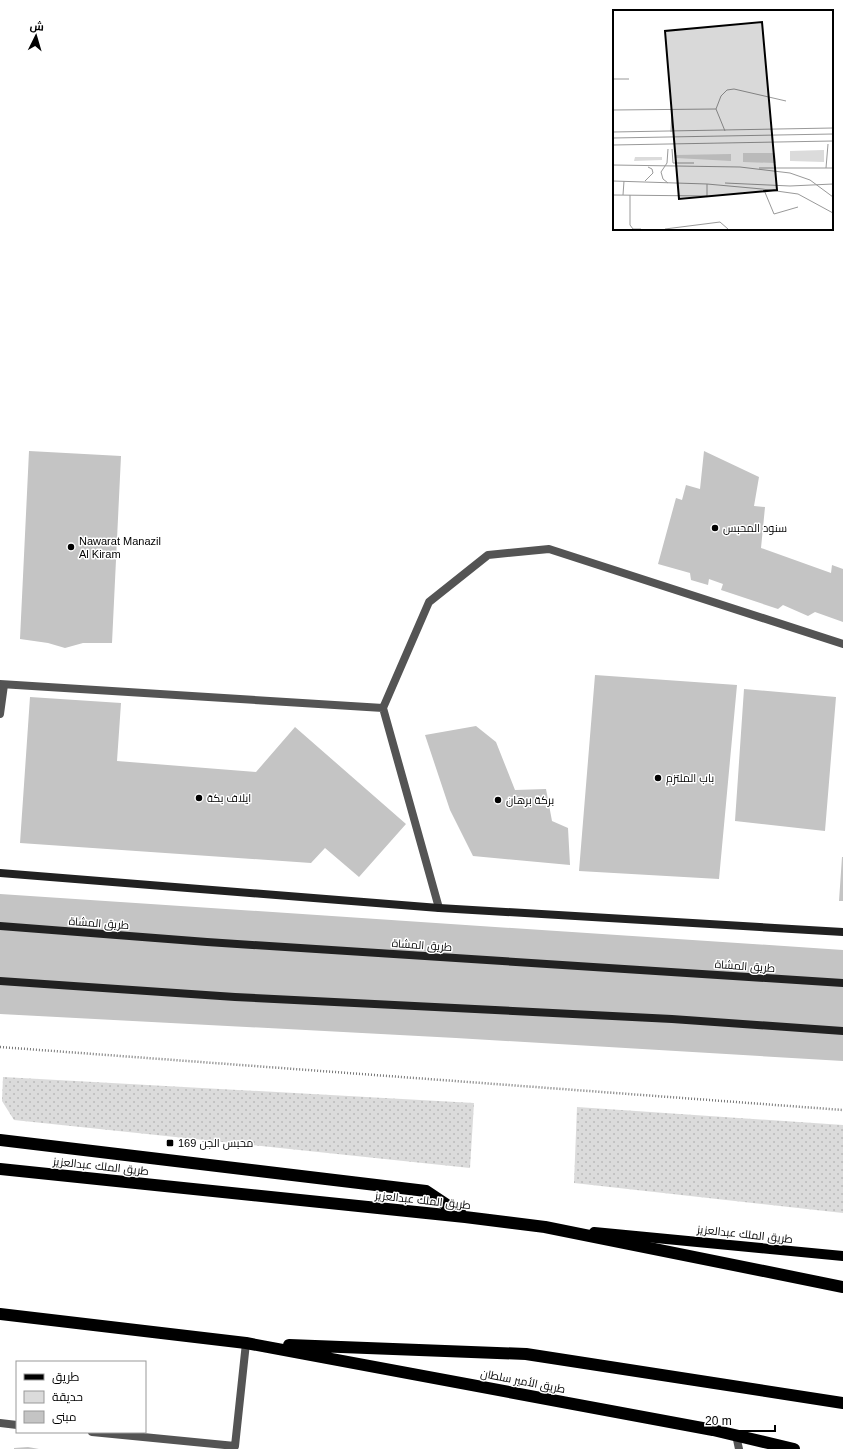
<svg xmlns="http://www.w3.org/2000/svg" width="843" height="1449" viewBox="0 0 843 1449" font-family="Arial,Cairo,sans-serif">
	<defs>
		<pattern id="green-dots" width="8" height="8" patternUnits="userSpaceOnUse"><rect width="8" height="8" fill="#dbdbdb"/><path d="M2 2h.1M6 6h.1" fill="none" stroke="#bababa" stroke-width="1.8" stroke-linecap="round"/></pattern>
	</defs>
	<rect width="100%" height="100%" fill="#fff"/>
	<!-- green -->
	<path fill="url(#green-dots)" d="M3 1077 474 1103 470 1168 14 1120 2 1101Z
		M577 1107 843 1125V1213L574 1183Z"/>
	<!-- building -->
	<path fill="#c4c4c4" d="M29 451 121 456 112 643H83L65 648 48 643 20 639Z
		M704 451 759 477 754 506 765 507 761 548 831 573 832 565 843 569V622L815 612 808 616 783 605 778 609 721 590 723 584 709 579 708 585 691 580 690 573 658 564 676 498 682 500 686 485 700 489Z
		M595 675 737 685 719 879 579 871Z
		M744 689 836 697 825 831 735 821Z
		M30 697 121 703 117 761 256 772 295 727 406 824 359 877 325 848 311 863 20 843Z
		M476 726 496 742 515 790 546 789 552 821 568 828 570 865 473 856 450 810 425 735Z
		M842 857H843V901H839Z
		M0 894 843 950V1061L456 1038 0 1014Z
		M28 1447 39 1449H14V1448Z"/>
	<g fill="none" stroke-linecap="round" stroke-linejoin="round">
		<!-- path -->
		<path stroke="#767676" stroke-width="2.5" stroke-dasharray="1 2" stroke-linecap="butt" d="M0 1047 843 1110"/>
		<!-- street -->
		<path stroke="#545454" stroke-width="8" d="M0 684 383 708 439 908
			M383 708 429 602 488 555 549 549 843 644
			M0 714 4 685
			M0 1423 17 1425
			M92 1432 235 1446 246 1343
			M736 1435 739 1449"/>
		<!-- secondary -->
		<path stroke="#212121" stroke-width="8" d="M0 873 439 908 843 932
			M0 926 207 942 843 983
			M0 981 235 997 672 1019 843 1031"/>
		<!-- primary -->
		<path stroke="#000" stroke-width="10" d="M594 1232 843 1256"/>
		<!-- highway -->
		<path stroke="#000" stroke-width="12" d="M0 1140 426 1191 462 1215
			M0 1169 465 1217 545 1227 843 1287
			M0 1314 246 1343 713 1430 794 1449
			M289 1345 526 1354 843 1403"/>
	</g>
	<!-- markers -->
	<g fill="#000" stroke="#fff" stroke-width="1.5">
		<circle cx="715" cy="528" r="4"/>
		<circle cx="71" cy="547" r="4"/>
		<circle cx="658" cy="778" r="4"/>
		<circle cx="199" cy="798" r="4"/>
		<circle cx="498" cy="800" r="4"/>
		<rect x="166" y="1139" width="8" height="8" rx="2"/>
	</g>
	<g text-anchor="middle" stroke-width="3" stroke-linejoin="round" paint-order="stroke">
		<!-- poi labels -->
		<g font-size="11" fill="#000" stroke="#fff" text-anchor="start">
			<text x="723" y="532">سنود المحبس</text>
			<text x="79" y="545">Nawarat Manazil<tspan x="79" dy="13">Al Kiram</tspan></text>
			<text x="666" y="782">باب الملتزم</text>
			<text x="207" y="802">ايلاف بكة</text>
			<text x="506" y="804">بركة برهان</text>
			<text x="178" y="1147">محبس الجن 169</text>
		</g>
		<!-- street labels -->
		<g font-size="11" fill="#000" stroke="#fff">
			<text transform="translate(99 923) rotate(4)" y="4">طريق المشاة</text>
			<text transform="translate(422 945) rotate(4)" y="4">طريق المشاة</text>
			<text transform="translate(745 966) rotate(4)" y="4">طريق المشاة</text>
			<text transform="translate(101 1166) rotate(6)" y="4">طريق الملك عبدالعزيز</text>
			<text transform="translate(423 1200) rotate(6)" y="4">طريق الملك عبدالعزيز</text>
			<text transform="translate(745 1234) rotate(6)" y="4">طريق الملك عبدالعزيز</text>
			<text transform="translate(523 1381) rotate(11)" y="4">طريق الأمير سلطان</text>
		</g>
	</g>
	<!-- overview -->
	<g transform="translate(613 10)">
		<rect width="220" height="220" fill="#fff"/>
		<path d="M211 140V152L177 151V141ZM130 143H162L163 153 130 152ZM118 144V151L63 148V145ZM22 147H49V150L21 151Z" fill="#dbdbdb"/>
		<path fill="none" stroke="#999" stroke-width="1" d="M0 69H16M103 99 108 86 114 80 121 79 173 91M0 100 103 99 112 121M0 122 220 118M58 122 59 100M0 128 220 124M0 135 220 131M59 139 60 153H81M0 155 127 157 177 163 197 170 220 187M146 158H220M213 158 215 134M0 171 94 174 149 179 185 184 220 203M32 171 40 163 39 159 35 157M55 173 50 169 48 162 54 153 55 139M112 173 177 176 220 174M151 180 161 204 185 197M0 185 94 186V174M10 185 11 171M17 185V215L20 219H28M52 219 107 212 115 219"/>
		<path fill="#000" fill-opacity="0.15" stroke="#000" stroke-width="2" d="M149 12 164 180 66 189 52 21Z"/>
		<rect width="220" height="220" fill="none" stroke="#000" stroke-width="2"/>
	</g>
	<!-- legend -->
	<rect x="16" y="1361" width="130" height="72" fill="#ffffff" stroke="#999999"/>
	<rect x="24" y="1374" width="20" height="6" fill="#000000" stroke="#999999"/>
	<text x="52" y="1381" font-size="12" fill="#000000">طريق</text>
	<rect x="24" y="1391" width="20" height="12" fill="#dbdbdb" stroke="#999999"/>
	<text x="52" y="1401" font-size="12" fill="#000000">حديقة</text>
	<rect x="24" y="1411" width="20" height="12" fill="#c4c4c4" stroke="#999999"/>
	<text x="52" y="1421" font-size="12" fill="#000000">مبنى</text>
	<!-- north arrow -->
	<g transform="translate(36 36) rotate(5)" stroke="#ffffff" stroke-width="3" paint-order="stroke">
	<path d="M0-3L7 15L0 10L-7 15Z" fill="#000000"/>
	<text y="-6" font-size="11" font-weight="bold" text-anchor="middle" fill="#000000">ش</text>
	</g>
	<!-- scale -->
	<path d="M699 1425v6h76v-6" fill="none" stroke="#000000" stroke-width="2"/>
	<text x="705" y="1425" font-size="12" fill="#000000" stroke="#ffffff" stroke-width="3" paint-order="stroke">20 m</text>
</svg>
